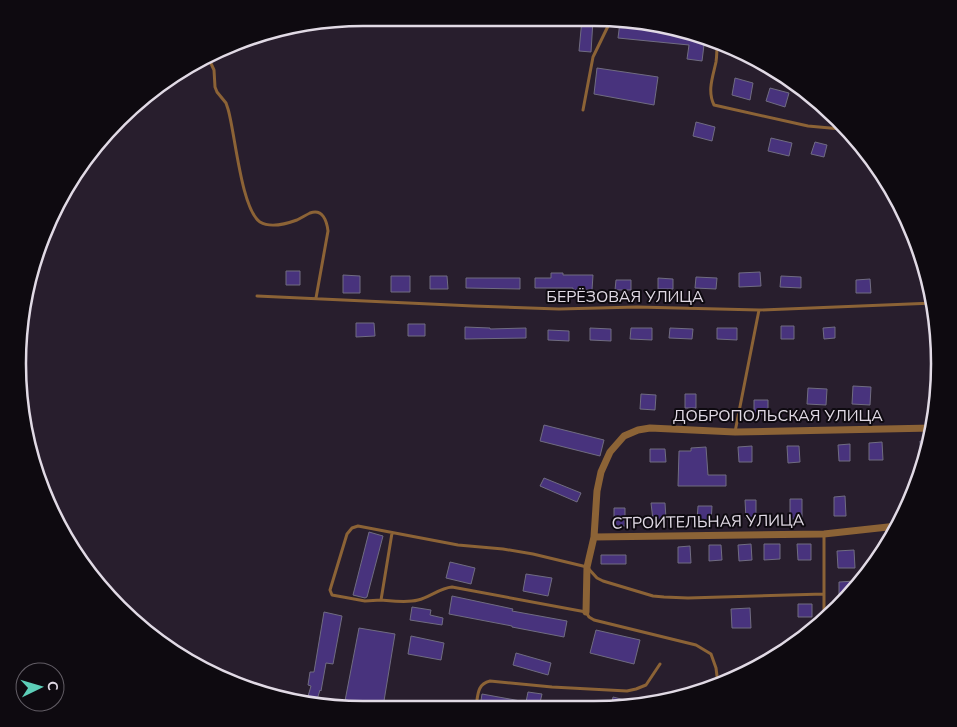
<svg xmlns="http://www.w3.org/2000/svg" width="957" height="727" viewBox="0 0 957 727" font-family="'Nunito Sans',sans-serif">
	<rect width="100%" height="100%" fill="#281e2d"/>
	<!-- building -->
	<path fill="#48337d" stroke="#706c81" d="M582 19 593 20 591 52 579 51Z
		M620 22 685 30 705 37 702 61 687 59 689 45 618 38Z
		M597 68 658 77 654 105 594 94Z
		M735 78 753 83 750 100 732 95Z
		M770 88 789 93 785 107 766 101Z
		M696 122 715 127 712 141 693 136Z
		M771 138 792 143 789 156 768 151Z
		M815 142 827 145 824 157 811 154Z
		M286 271H300V285H286Z
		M760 272 761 286 739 287V273Z
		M551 273H563V275H593L592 290H573V288H535V278H551Z
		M343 275 360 276V293H343Z
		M391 276H410V292H391Z
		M430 276H447L448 289H430Z
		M781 276 801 277V288L780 287Z
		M696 277 717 278 716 289 695 288Z
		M466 278H520V289L466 288Z
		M658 278 673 279V289H658Z
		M870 279 871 293H856V280Z
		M616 280H631V290H615Z
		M356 323H374L375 336 356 337Z
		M408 324H425V336H408Z
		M781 326H794V339H781Z
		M465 327 490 328V329L526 328V338L465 339Z
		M835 327V338L824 339 823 328Z
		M590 328 611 329V341L590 340Z
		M631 328H652V340L630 339Z
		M670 328 693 329 692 339 669 338Z
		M717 328H737V340L717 339Z
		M548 330 569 331V341L548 340Z
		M853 386 871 387 870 405 852 404Z
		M808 388 827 389 826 405 807 404Z
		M641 394 656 395 655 410 640 409Z
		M685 394H696V408H685Z
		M754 400H768V414L754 415Z
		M544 425 604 440 600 456 540 441Z
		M920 441H930L922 466H921Z
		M882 442 883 460H869V443Z
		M850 444V461H839L838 445Z
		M752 446V462H739L738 447Z
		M787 446H799L800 462 788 463Z
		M706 447 708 475H726V486H678L679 451H691V448Z
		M650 449H665L666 462H650Z
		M544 478 581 493 577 502 540 486Z
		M845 496 846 516H834V497Z
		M790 499H802V519H790Z
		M745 500H756V518L746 519Z
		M651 503H665L666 519 653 520Z
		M698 506H712L711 523 697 522Z
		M614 508H625V526H614Z
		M369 532 383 536 367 597 365 598 353 595Z
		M751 544 752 560 739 561 738 545Z
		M764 544H780V559L764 560Z
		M797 544H811V560H798Z
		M709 545H721L722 560 709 561Z
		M690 546 691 563H678V547Z
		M854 550 855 568H838L837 551Z
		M601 555H626V564H601Z
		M450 562 475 568 471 584 446 578Z
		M526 574 552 578 548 596 523 591Z
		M855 581V588L847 598H839V582Z
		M452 596 513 609 512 611 567 621 564 637 512 627V626L449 614Z
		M798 604H812V617H798Z
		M412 607 431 610 430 615 443 618 442 625 410 620Z
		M750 608 751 628H732L731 609Z
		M324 612 342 616 333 664 326 663 321 691 320 690 315 706 306 703 311 686 308 685 310 672H314Z
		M359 628 395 634 383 707 344 706Z
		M596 630 640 640 634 664 590 653Z
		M411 636 444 643 441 660 408 654Z
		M516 653 551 663 548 675 513 665Z
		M528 692 542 694 539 707H480L482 694 526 702Z
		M613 697 641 704 640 706 611 707Z"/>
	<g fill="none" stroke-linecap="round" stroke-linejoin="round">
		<!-- service -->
		<path stroke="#8c6336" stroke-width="3" d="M717 42C717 49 717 55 716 62 713 76 707 91 714 105L808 126 841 129
			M208 57 214 70 215 87 217 92 226 103 228 109C235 132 241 209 260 222 270 228 286 224 297 220 301 218 306 215 310 213 323 208 327 222 328 231L316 298
			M583 110 593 57 612 18
			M257 296 473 306 559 309 637 307 759 310 934 303
			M735 432 759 310
			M392 533 381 600 365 601 332 595 330 590 347 534 352 528 358 526 458 545 503 549 533 554 587 567 597 578 603 581 653 596 664 597 688 598 824 594
			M824 534V620
			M381 600C393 601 407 603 418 600 430 597 440 588 452 587L586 612 589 617 594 620 696 645 711 654 716 668 718 684
			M476 707C478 695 477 684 490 681L552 687 627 691 636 689 646 685 660 664"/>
		<!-- minor -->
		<path stroke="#8c6336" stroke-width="7" d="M594 537 824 534 897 526
			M586 612 587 567 594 537 597 491 601 472 610 452 624 436 638 430 650 428 735 432 933 428"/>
	</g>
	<g text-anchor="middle" stroke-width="4" stroke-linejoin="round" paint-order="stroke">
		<!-- street labels -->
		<g font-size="16" fill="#e1dae5" stroke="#0e0a10">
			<text x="625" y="302">БЕРЁЗОВАЯ УЛИЦА</text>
			<text x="778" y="421">ДОБРОПОЛЬСКАЯ УЛИЦА</text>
			<text transform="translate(708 521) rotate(-1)" y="6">СТРОИТЕЛЬНАЯ УЛИЦА</text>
		</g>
	</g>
	<!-- crop -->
	<path d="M0 0H957V727H0ZM363 26H594A337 337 0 0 1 931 363V364A337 337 0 0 1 594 701H363A337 337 0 0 1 26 364V363A337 337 0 0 1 363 26Z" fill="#0e0a10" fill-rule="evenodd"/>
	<path fill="none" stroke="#e1dae5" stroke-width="2.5" d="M363 26H594A337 337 0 0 1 931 363V364A337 337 0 0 1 594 701H363A337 337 0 0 1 26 364V363A337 337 0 0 1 363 26Z"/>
	<!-- north arrow -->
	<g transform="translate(40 687) rotate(85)"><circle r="24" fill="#0e0a10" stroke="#625d65"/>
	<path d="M0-4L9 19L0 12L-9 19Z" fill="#5dceb8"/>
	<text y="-8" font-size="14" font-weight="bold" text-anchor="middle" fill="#e1dae5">С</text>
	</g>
</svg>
